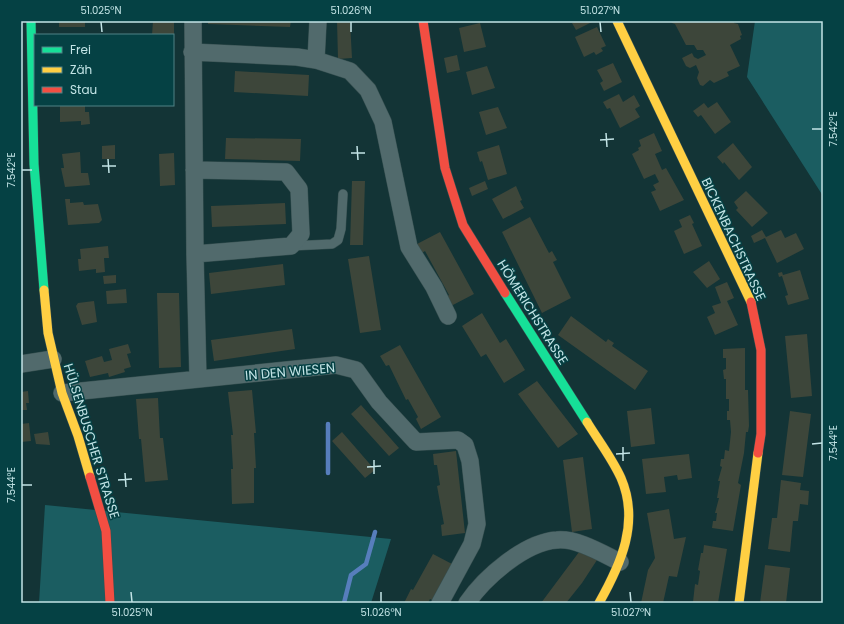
<svg xmlns="http://www.w3.org/2000/svg" width="844" height="624" viewBox="0 0 844 624" font-family="Poppins,sans-serif">
	<rect width="100%" height="100%" fill="#133436"/>
	<!-- green -->
	<path fill="#1b5d61" d="M755 21H823V196L747 77Z
		M45 505 391 539 371 603H39Z"/>
	<g fill="none" stroke-linecap="round" stroke-linejoin="round">
		<!-- stream -->
		<path stroke="#577ebc" stroke-width="4.5" d="M328 424V473
			M344 603 351 575 366 564 375 532"/>
	</g>
	<!-- building -->
	<path fill="#3d463a" d="M59 21H85V27H59Z
		M153 21H174V35H152Z
		M208 21H291L290 27 208 24Z
		M337 21H350L352 58 338 59Z
		M577 21H594L576 30 572 23Z
		M671 21H734V23L738 24 742 35 740 36 741 39 730 45 740 66 727 72 729 76 714 83 710 80 703 86 700 85 697 78 699 72 696 65 690 68 686 66 682 58 692 53 694 57 698 59 706 55 703 50H697L694 45H686L675 24 672 23Z
		M480 23 486 47 464 52 459 28Z
		M597 27 606 46 601 48 603 51 596 55 594 52 584 57 575 37Z
		M457 55 460 70 447 73 444 58Z
		M613 63 622 82 604 91 600 83 603 81 597 70Z
		M487 66 495 88 472 95 466 72Z
		M235 71 309 75 308 96 234 92Z
		M619 94 623 102 634 95 640 106 635 109 640 117 620 128 610 108 607 109 603 102Z
		M717 102 731 122 715 134 701 115 698 117 693 111 704 103 708 108Z
		M60 105H85V112H89L90 124 81 125V121L60 122Z
		M498 107 507 128 486 135 479 112Z
		M654 133 662 151 655 154 662 170 666 168 684 200 660 211 651 192 656 190 653 185 659 182 655 174 644 179 632 154 639 150 638 148 641 146 639 140Z
		M226 138 301 139 300 161 225 159Z
		M733 143 752 167 739 180 724 162 723 164 717 157Z
		M115 145V159H102V146Z
		M499 145 507 174 488 180 482 161 480 162 477 152Z
		M80 152 81 173H88L90 185 65 187 61 168H64L62 154Z
		M174 153 175 185 160 186 159 154Z
		M352 181H365L363 245H350Z
		M485 181 488 189 472 196 469 188Z
		M516 186 522 200 520 201 524 208 503 219 492 199Z
		M746 191 768 213 752 227 736 210 738 208 734 202Z
		M65 199H70V203L83 202 84 205 98 204 102 220 99 223 68 225Z
		M285 203 286 224 212 227 211 206Z
		M690 215 694 223 692 224 702 246 684 254 674 231 682 227 679 220Z
		M530 217 549 253 552 251 557 260 553 262 571 298 542 313 502 232Z
		M762 230 766 237 781 230 785 238 796 233 804 249 777 263 765 238 754 243 751 236Z
		M440 232 474 294 451 306 446 297 449 295 425 251 422 253 417 244Z
		M108 246 109 258H104L105 272 96 273V269L79 271 78 259H81L80 249Z
		M369 256 381 330 360 333 348 259Z
		M709 261 720 279 707 288 693 272Z
		M283 264 285 285 211 294 209 273Z
		M800 270 809 299 788 305 785 296 788 295 782 276 779 277 778 273 782 272 783 275Z
		M116 275V283L104 284 103 276Z
		M727 282 734 298 727 301 738 325 715 335 707 317 715 313 712 306 721 303 715 287Z
		M126 289 127 303 107 304 106 291Z
		M157 293H179L181 367 159 368Z
		M94 301 97 322 82 325 76 306 78 303Z
		M482 313 500 343 506 339 525 370 504 383 486 354 481 357 462 326Z
		M571 316 606 342 608 339 614 343 612 346 648 371 635 390 558 335Z
		M292 329 295 349 214 361 211 340Z
		M807 334 812 396 791 398 785 336Z
		M128 344 131 353 127 354 131 367 124 369 125 372 109 377 108 373 90 377 85 361 102 356 104 362 112 360 109 349Z
		M400 345 441 417 421 429 416 419 418 417 408 399 406 400 389 365 386 366 380 356Z
		M745 348V390H748L749 426 748 432H746L744 453 738 483 741 485 733 531 712 528 713 521H716L717 513H715L719 498H717L720 481H718L722 467 720 466 721 459H724L725 450 729 451 731 432 730 420H727V411H729V399H726V379H724L723 370 726 369V358H723V349Z
		M537 381 578 434 558 448 518 394Z
		M252 390 256 433H254L256 468H254V503L232 504 231 469H233L231 435H233L228 392Z
		M28 391 29 403H26L27 410H21V392Z
		M158 398 160 438H163L168 480 145 482 141 439H139L136 399Z
		M361 405 399 448 389 456 351 414Z
		M651 408 655 444 631 447 627 411Z
		M790 411 811 414 803 477 782 475Z
		M29 423 31 441 21 442V424Z
		M48 432 50 445 36 444 34 434Z
		M342 432 375 470 365 478 332 441Z
		M456 451 465 533 442 536 441 525 444 524 437 486 440 485 437 465H434L433 454Z
		M689 454 692 478 678 480 677 475 664 477 666 492 646 494 642 459Z
		M583 457 592 529 572 532 563 460Z
		M781 480 801 483 800 490 809 491 808 505 800 504 798 521H793L790 552 768 549 772 518H777Z
		M669 509 674 539 686 537 677 577 669 576 663 603H641L648 570 655 558 647 513Z
		M704 545 727 549 718 603 693 602 695 584 698 585 700 571 698 570 701 553H703Z
		M582 548 597 560 582 583 566 603H541Z
		M433 554 452 564 432 600 430 599 428 603H404L411 589 413 590Z
		M765 565 790 568 786 603H760Z"/>
	<g fill="none" stroke-linecap="round" stroke-linejoin="round">
		<!-- lane casing -->
		<g stroke="#375051" stroke-width="10">
			<path id="lane" d="M291 246 332 244 338 240 341 229 343 194"/>
		</g>
		<!-- street casing -->
		<g stroke="#375051" stroke-width="18">
			<path id="street" d="M193 21 195 254 198 379
				M192 52 297 57 316 60 350 71 368 90 383 122 409 247 434 287 448 316
				M316 60 318 21
				M194 170 286 172 299 189 301 234 291 246 195 254
				M21 364 53 359
				M62 393 336 365 356 370 379 402 416 442 458 440 465 445 470 461 477 524 472 544 440 603
				M467 603C485 577 525 542 557 540 577 538 603 554 620 562"/>
		</g>
		<!-- fast casing -->
		<g stroke="#375051" stroke-width="10">
			<path id="fast" d="M31 21 34 164 44 290
				M505 293 587 422"/>
		</g>
		<!-- slow casing -->
		<g stroke="#375051" stroke-width="10">
			<path id="slow" d="M617 21 751 302
				M44 290 48 333 62 393 78 436 90 477
				M587 422C598 440 612 458 621 478 640 522 621 564 599 603
				M739 603 758 453"/>
		</g>
		<!-- jam casing -->
		<g stroke="#375051" stroke-width="10">
			<path id="jam" d="M423 21 445 168 463 225 505 293
				M751 302 761 350V434L758 453
				M90 477 106 531 110 603"/>
		</g>
		<!-- lane -->
		<use href="#lane" stroke="#516a6c" stroke-width="9"/>
		<!-- street -->
		<use href="#street" stroke="#516a6c" stroke-width="17"/>
		<!-- fast -->
		<use href="#fast" stroke="#16e098" stroke-width="9"/>
		<!-- slow -->
		<use href="#slow" stroke="#ffcf43" stroke-width="9"/>
		<!-- jam -->
		<use href="#jam" stroke="#f24e42" stroke-width="9"/>
	</g>
	<!-- ticks -->
	<path fill="none" stroke="#c3e4e6" stroke-width="1.5" d="M101 22 102 32M351 22V32M600 22 601 32M812 129H822M606 133 607 147M600 140 614 139M357 146 358 160M351 153H365M108 159 109 173M102 166H116M22 170H32M812 444 822 443M623 447V461M616 454 630 453M374 460V474M367 467 381 466M125 473 126 487M118 480 132 479M22 485H32M131 592 132 602M381 592V602M630 592 631 602"/>
	<g text-anchor="middle" stroke-width="3" stroke-linejoin="round" paint-order="stroke">
		<!-- street labels -->
		<g font-size="13" fill="#c3e4e6" stroke="#054144">
			<text transform="translate(734 239) rotate(65)" y="5">BICKENBACHSTRASSE</text>
			<text transform="translate(533 312) rotate(58)" y="5">HÖMERICHSTRASSE</text>
			<text transform="translate(290 371) rotate(-5)" y="5">IN DEN WIESEN</text>
			<text transform="translate(92 441) rotate(73)" y="5">HÜLSENBUSCHER STRASSE</text>
		</g>
	</g>
	<!-- border -->
	<rect width="844" height="624" fill="none" stroke="#054144" stroke-width="44"/>
	<!-- legend -->
	<rect x="34" y="34" width="140" height="72" fill="#054144" stroke="#518285"/>
	<rect x="42" y="47" width="20" height="6" fill="#16e098" stroke="#518285"/>
	<text x="70" y="54" font-size="12" fill="#c3e4e6">Frei</text>
	<rect x="42" y="67" width="20" height="6" fill="#ffcf43" stroke="#518285"/>
	<text x="70" y="74" font-size="12" fill="#c3e4e6">Zäh</text>
	<rect x="42" y="87" width="20" height="6" fill="#f24e42" stroke="#518285"/>
	<text x="70" y="94" font-size="12" fill="#c3e4e6">Stau</text>
	<rect x="22" y="22" width="800" height="580" fill="none" stroke="#c3e4e6" stroke-width="1.5"/>
	<g font-size="10" text-anchor="middle" fill="#c3e4e6">
		<text x="101" y="14">51.025°N</text>
		<text x="351" y="14">51.026°N</text>
		<text x="600" y="14">51.027°N</text>
		<text transform="translate(833 129) rotate(-90)" y="4">7.542°E</text>
		<text transform="translate(11 170) rotate(-90)" y="4">7.542°E</text>
		<text transform="translate(833 443) rotate(-90)" y="4">7.544°E</text>
		<text transform="translate(11 485) rotate(-90)" y="4">7.544°E</text>
		<text x="132" y="616">51.025°N</text>
		<text x="381" y="616">51.026°N</text>
		<text x="631" y="616">51.027°N</text>
	</g>
</svg>
